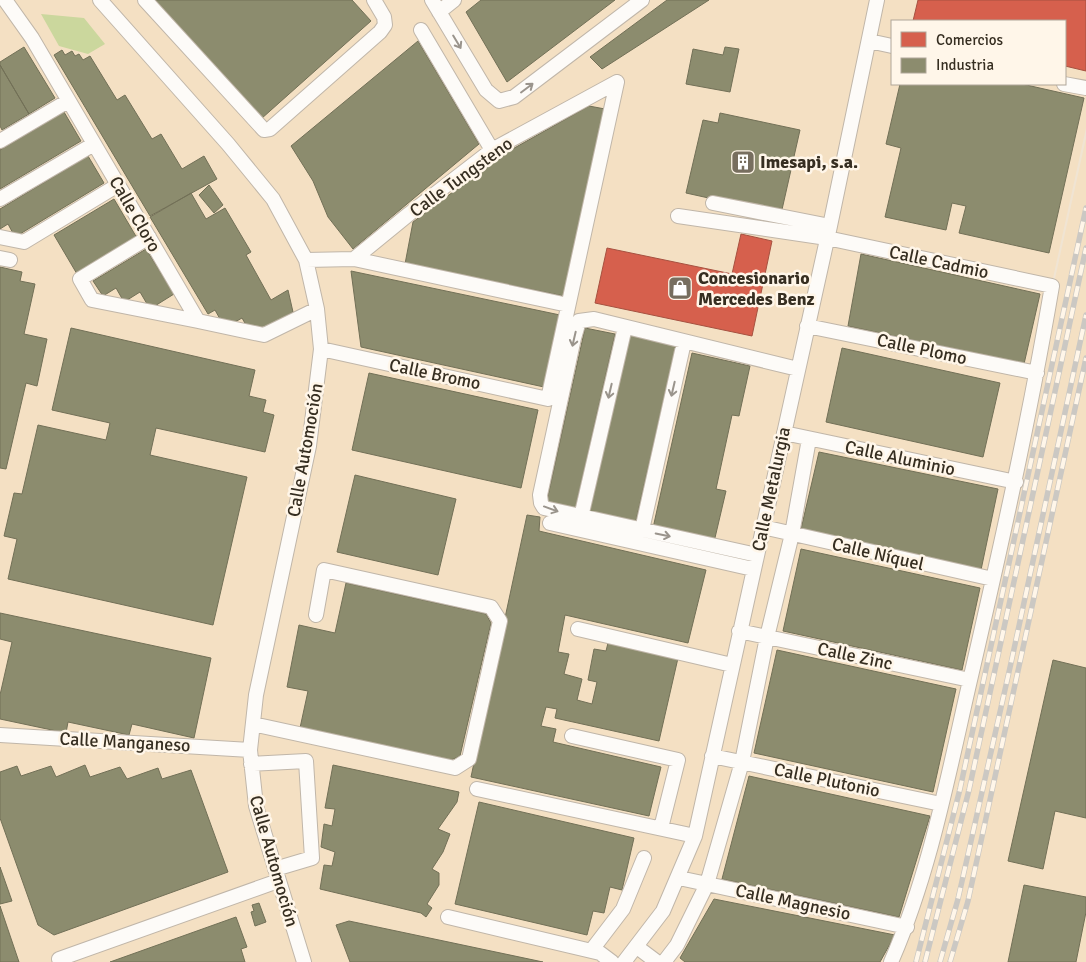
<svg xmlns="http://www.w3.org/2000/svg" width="1086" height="962" viewBox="0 0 1086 962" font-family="Signika,sans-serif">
	<rect width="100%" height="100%" fill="#f0e4d3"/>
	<!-- built -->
	<path fill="#f4e0c3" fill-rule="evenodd" d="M0 0H1086V128L922 874 892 962H0ZM892 21H1065V84H892Z
		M1086 138V962H896L922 881Z"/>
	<!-- green -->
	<path fill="#cbd79d" d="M41 14 84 18 105 44 88 54 59 46Z"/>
	<!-- shops -->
	<path fill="#d6604d" stroke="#a65140" d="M918 0H1086V71L1065 66V21H913Z
		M741 234 772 241 752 336 595 303 607 248 732 274Z"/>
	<!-- industry -->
	<path fill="#8c8c6e" stroke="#727057" d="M155 0H352L371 21 261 119Z
		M481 0H615L507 82 466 12Z
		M667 0H709L602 69 590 57Z
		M418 41 479 144 353 249 328 217 313 181 291 146Z
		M24 47 55 98 29 114 0 65V62Z
		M725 47 739 49 730 92 686 84 693 49 723 55Z
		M62 50 65 55 72 51 75 56 79 54 83 60 90 56 117 100 125 95 152 139 161 134 182 169 204 156 217 179 150 216 54 55Z
		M0 65 29 114 2 130 0 126Z
		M900 84H1022L1084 98 1049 253 959 233 966 206 952 203 946 230 885 217 901 148 886 144Z
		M589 106 605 109 564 296 405 264 413 222 502 155Z
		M64 112 81 141 0 189V150Z
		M720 113 800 130 781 214 686 193 703 120 718 123Z
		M88 156 104 183 15 237 8 224 0 229V209Z
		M209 185 223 205 214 213 199 195Z
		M191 193 206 219 225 208 251 252 246 255 271 300 288 290 293 312 263 329 246 325 242 318 235 322 220 319 215 310 208 314 150 217Z
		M114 199 137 238 77 274 54 235Z
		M146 249 174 294 150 309 140 292 124 302 116 288 103 296 93 281Z
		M861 254 1040 294 1024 364 848 326Z
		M0 267 22 272 20 281 35 284 24 334 47 339 37 386 26 383 6 469 0 468Z
		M351 271 560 315 544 387 361 347Z
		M71 328 255 370 249 396 266 400 263 412 274 415 265 452 156 428 150 455 247 477 213 625 8 579 17 539 4 536 14 493 22 494 38 425 106 440 110 423 52 410Z
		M585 328 615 334 575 511 546 505Z
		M630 335 676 346 635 525 589 514Z
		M842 348 1000 383 983 457 826 422Z
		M692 353 750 366 739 416 732 415 716 489 726 491 714 542 653 528Z
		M369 373 538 410 521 488 352 450Z
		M819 452 998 489 981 570 801 529Z
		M355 475 456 499 438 575 337 552Z
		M527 515 540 517 539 531 706 570 688 643 565 615 558 652 569 654 564 674 582 679 577 700 592 704 597 682 588 680 594 649 606 651 608 643 678 658 659 741 555 718 557 709 546 707 541 726 556 729 553 742 661 767 649 816 471 777Z
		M801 549 980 588 962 670 783 631Z
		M346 583 486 614 491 623 460 756 451 760 300 728 308 691 287 687 299 625 335 633Z
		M0 613 211 658 194 738 132 724 129 735 68 722 66 733 0 719V695L12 642 0 639Z
		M777 650 956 689 933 792 754 753Z
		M1053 660 1086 668V818L1055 811 1043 869 1008 861Z
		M85 765 90 777 120 767 127 779 158 768 162 779 191 770 228 872 54 935 38 925 0 818V772L17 766 21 776 51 766 56 777Z
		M333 765 459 792 457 802 438 829 450 834 443 852 432 869 439 873V885L427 904 432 908 426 917 421 913 320 889 324 865 332 866 335 852 321 847 324 824 332 826 335 809 325 808Z
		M749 776 930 816 899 917 722 879Z
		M479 802 634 838 622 890 610 887 604 913 593 911 587 935 455 904Z
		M0 867 12 901 0 904Z
		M1024 885 1086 897V912L1076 962H1008Z
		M714 899 895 935 880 962H685L680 958Z
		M259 903 266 922 255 926 251 912 254 911 252 905Z
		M0 906 19 962H0Z
		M236 917 247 947 241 949 245 962H110Z
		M349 921 543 962H350L336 925Z"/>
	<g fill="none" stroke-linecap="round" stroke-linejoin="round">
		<!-- minor casing -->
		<g stroke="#c0b6a9" stroke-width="16">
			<path id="minor" d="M5 0 32 38 198 321 264 335 317 309
				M100 0 228 144 273 199 306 260 317 309 321 349 309 446 256 695 250 750 256 806 304 962
				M145 0 264 130 270 129 380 32 385 25 384 17 374 0
				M432 0 486 90 499 101 514 97 642 0
				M439 12 454 0
				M421 30 492 150
				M869 41 892 46
				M1064 84 1086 88
				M0 141 68 101
				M0 199 94 144
				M713 203 830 226
				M678 216 827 238 1052 286C1029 421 999 555 968 689 947 781 929 875 891 962
				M0 237 24 242 118 185
				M149 237 80 279 92 300 198 321
				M0 258 10 260
				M354 259 568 305
				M306 260 354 259 409 214 492 150 617 82
				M807 326 1037 373
				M321 349 548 399 617 82
				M784 433 1016 482
				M581 517 625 327
				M550 523 753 569
				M763 527 993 579
				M642 530 684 342
				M757 555 544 508 541 503 540 495 574 338 579 321 594 319 798 369
				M578 629 732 665
				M739 631 970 680
				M253 724 455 768 469 759 500 621 491 607 324 570 316 615
				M0 735 250 750
				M572 736 678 760 661 828
				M712 756 941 804
				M251 764 306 761 312 858 275 869
				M477 789 695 836
				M679 878 907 927
				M448 917 600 953 612 962
				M637 947 657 962
				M591 951 623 909 644 858
				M59 959 278 881
				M624 962 663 911 695 836 830 226 877 0
				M664 962 677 945 707 884 742 762 767 637 792 534 809 439"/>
		</g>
		<!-- minor -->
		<use href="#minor" stroke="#fdfbf8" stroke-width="14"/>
		<!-- rail casing -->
		<g stroke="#cbc8c3" stroke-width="5.5">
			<path id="rail" d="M916 962 960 789 1086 208
				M925 962 969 790 1086 248
				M940 962 958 899 1011 663 1086 315
				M950 962 968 901 1086 358"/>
		</g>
		<!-- rail -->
		<use href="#rail" stroke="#fff6e9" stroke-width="4" stroke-dasharray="11" stroke-linecap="butt"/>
	</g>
	<!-- one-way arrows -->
	<defs><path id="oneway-shaft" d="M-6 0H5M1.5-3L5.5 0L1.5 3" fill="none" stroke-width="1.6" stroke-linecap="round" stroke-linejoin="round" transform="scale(1.25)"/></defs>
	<g stroke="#9a948c">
		<use href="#oneway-shaft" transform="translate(457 42) rotate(59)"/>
		<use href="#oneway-shaft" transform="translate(527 88) rotate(-37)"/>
		<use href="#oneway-shaft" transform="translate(574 339) rotate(103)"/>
		<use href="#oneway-shaft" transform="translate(673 389) rotate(103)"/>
		<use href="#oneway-shaft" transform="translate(610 391) rotate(103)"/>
		<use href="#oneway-shaft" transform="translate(551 509) rotate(20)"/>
		<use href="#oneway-shaft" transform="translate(663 535) rotate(12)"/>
	</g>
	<!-- icons -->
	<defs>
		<g id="building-square" transform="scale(1.25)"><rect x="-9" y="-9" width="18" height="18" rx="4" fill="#776e5f" stroke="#fff6e9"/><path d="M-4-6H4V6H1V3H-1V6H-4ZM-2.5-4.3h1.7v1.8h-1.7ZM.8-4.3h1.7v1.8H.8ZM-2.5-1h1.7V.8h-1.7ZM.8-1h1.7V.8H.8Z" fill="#fff"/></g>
		<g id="shop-square" transform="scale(1.25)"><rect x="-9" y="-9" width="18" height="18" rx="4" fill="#776e5f" stroke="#fff6e9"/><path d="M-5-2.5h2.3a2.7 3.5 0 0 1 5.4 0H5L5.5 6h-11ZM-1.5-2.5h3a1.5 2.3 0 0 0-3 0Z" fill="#fff"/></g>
	</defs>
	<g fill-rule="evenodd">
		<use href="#building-square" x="743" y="162"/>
		<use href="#shop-square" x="680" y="288"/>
	</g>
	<g text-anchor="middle" stroke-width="5" stroke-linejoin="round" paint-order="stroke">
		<!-- poi labels -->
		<g font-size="18" font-weight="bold" fill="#362e21" stroke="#fff6e9" text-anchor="start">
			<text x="760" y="168">Imesapi, s.a.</text>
			<text x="698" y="284">Concesionario<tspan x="698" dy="21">Mercedes Benz</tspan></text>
		</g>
		<!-- street labels -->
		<g font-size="18" fill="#362e21" stroke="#fff6e9">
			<text transform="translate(461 177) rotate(-36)" y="6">Calle Tungsteno</text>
			<text transform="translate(135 214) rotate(60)" y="6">Calle Cloro</text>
			<text transform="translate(939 262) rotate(12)" y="6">Calle Cadmio</text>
			<text transform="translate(922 349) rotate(12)" y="6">Calle Plomo</text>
			<text transform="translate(435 374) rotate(12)" y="6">Calle Bromo</text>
			<text transform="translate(305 450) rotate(-80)" y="6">Calle Automoción</text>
			<text transform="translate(900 458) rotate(12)" y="6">Calle Aluminio</text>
			<text transform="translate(771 489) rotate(-78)" y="6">Calle Metalurgia</text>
			<text transform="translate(878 554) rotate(13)" y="6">Calle Níquel</text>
			<text transform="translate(855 656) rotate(12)" y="6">Calle Zinc</text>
			<text transform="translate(125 742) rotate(3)" y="6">Calle Manganeso</text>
			<text transform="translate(827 780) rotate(12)" y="6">Calle Plutonio</text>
			<text transform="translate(274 861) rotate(74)" y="6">Calle Automoción</text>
			<text transform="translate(793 902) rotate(12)" y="6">Calle Magnesio</text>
		</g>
	</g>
	<!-- legend -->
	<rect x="891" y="20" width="175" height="65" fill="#fff6e9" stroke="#afa699"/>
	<rect x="901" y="32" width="25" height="15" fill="#d6604d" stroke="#afa699"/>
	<text x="936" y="45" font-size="15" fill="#362e21">Comercios</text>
	<rect x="901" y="58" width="25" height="15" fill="#8c8c6e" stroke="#afa699"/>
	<text x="936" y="70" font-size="15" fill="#362e21">Industria</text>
</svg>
